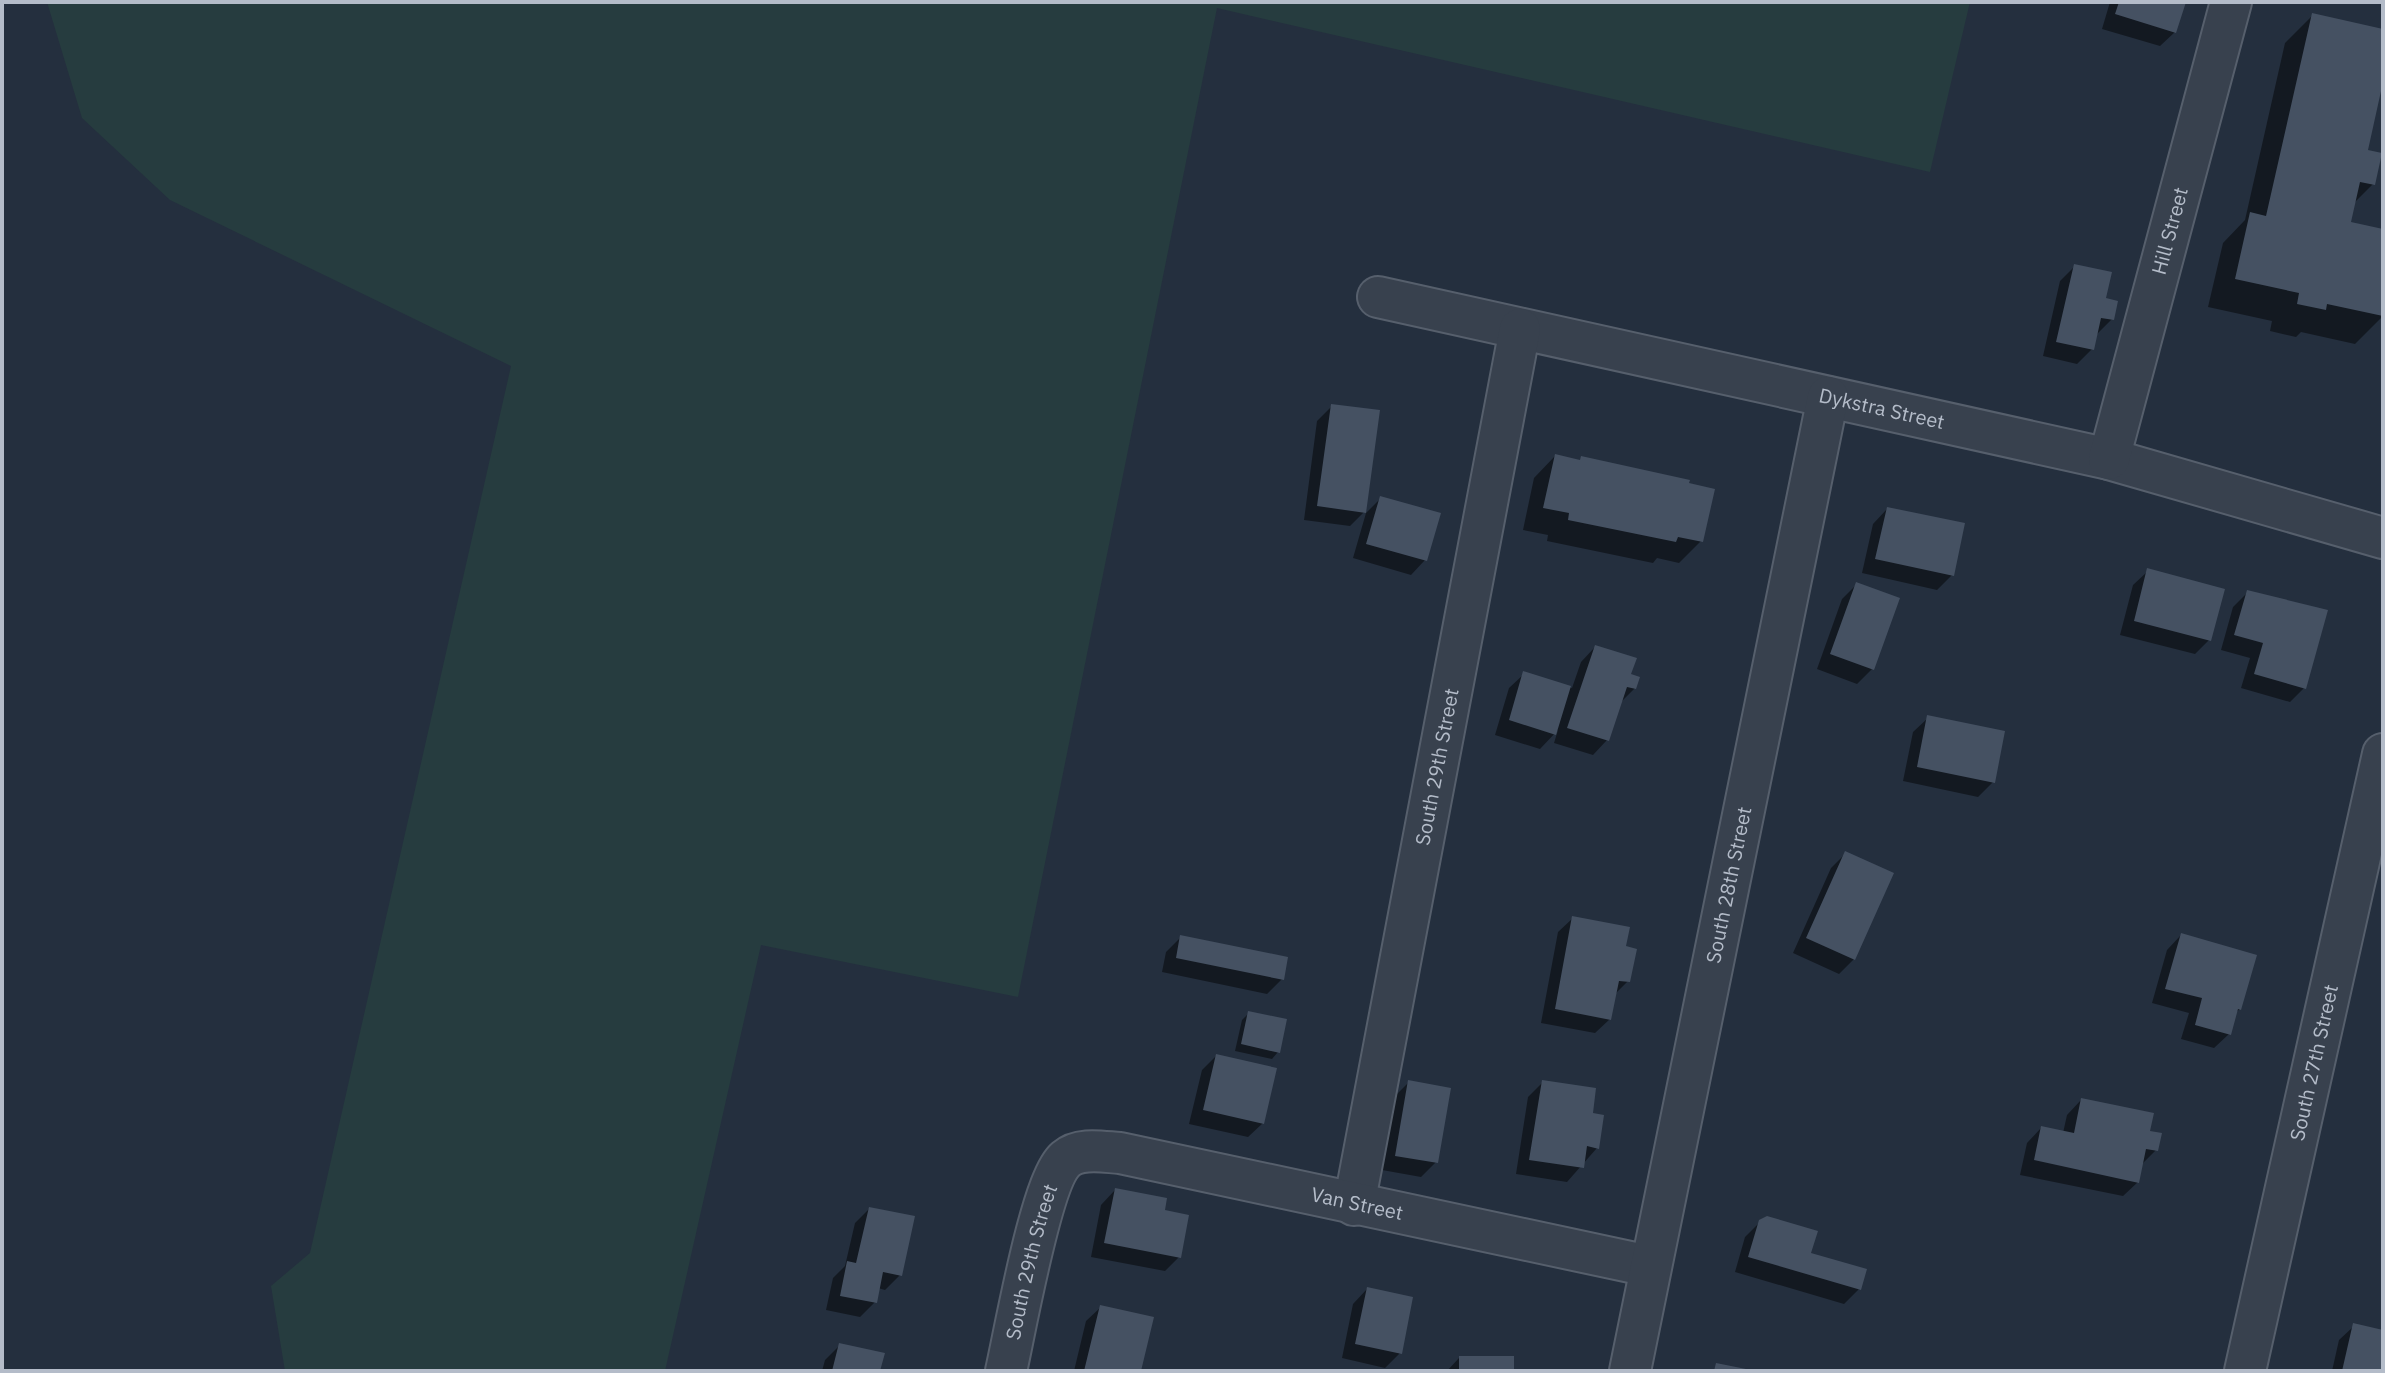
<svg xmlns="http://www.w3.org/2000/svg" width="2385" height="1373" viewBox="0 0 2385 1373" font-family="'IBM Plex Sans',sans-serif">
	<rect width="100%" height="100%" fill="#242f3e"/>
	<!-- green -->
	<path fill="#263c3f" d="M47 2H1970L1930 172 1217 8 1018 997 761 945 665 1371H285L271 1286 310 1253 511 366 170 200 82 118Z"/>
	<!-- shadow -->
	<path fill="#0007" d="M2110 2H2183L2175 32 2160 46 2102 29Z
		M2313 15 2383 31V73L2365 152 2373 184 2353 204 2349 223 2383 231V316L2355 344 2301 332 2296 337 2270 331 2272 321 2208 307 2223 243 2245 220 2285 43Z
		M2075 266 2103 300 2112 319 2097 334 2092 349 2077 364 2043 356 2060 281Z
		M1332 406 1364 512 1350 526 1304 520 1317 421Z
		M1555 456 1579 462 1701 541 1679 563 1657 558 1653 563 1547 541 1548 535 1523 530 1534 478Z
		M1381 498 1425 560 1411 575 1353 558 1366 513Z
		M1887 509 1952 575 1937 590 1862 573 1873 524Z
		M2148 571 2209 640 2195 654 2120 635 2133 585Z
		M1857 584 1872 669 1857 684 1817 669 1842 599Z
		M2248 592 2304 688 2290 702 2241 688 2250 658 2221 650 2233 607Z
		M1595 647 1629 675 1635 688 1620 703 1607 740 1593 755 1554 743 1558 730 1540 749 1495 735 1509 688 1524 674 1572 688 1581 662Z
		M1928 718 1993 782 1978 797 1903 781 1913 732Z
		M1845 854 1854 959 1839 974 1793 953 1831 868Z
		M1573 918 1623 948 1628 981 1614 995 1610 1019 1595 1033 1541 1023 1558 932Z
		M2181 935 2240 1009 2235 1013 2229 1034 2214 1048 2181 1039 2189 1013 2152 1003 2167 950Z
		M1181 937 1282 979 1267 994 1162 972 1166 952Z
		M1249 1013 1278 1052 1272 1059 1235 1051 1242 1020Z
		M1216 1056 1263 1123 1248 1137 1189 1124 1202 1070Z
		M1409 1082 1436 1162 1421 1177 1382 1170 1394 1097Z
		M1543 1082 1590 1115 1597 1148 1567 1182 1516 1174 1528 1097Z
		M2081 1100 2148 1133 2156 1150 2141 1165 2138 1182 2123 1196 2020 1175 2027 1143 2041 1128 2063 1133 2067 1115Z
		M1115 1190 1162 1212 1179 1257 1165 1271 1091 1257 1101 1205Z
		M869 1209 900 1275 885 1290 878 1288 875 1302 860 1317 826 1310 833 1278 845 1266 855 1223Z
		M1760 1222 1808 1254 1859 1289 1844 1304 1735 1272 1745 1237Z
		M1367 1289 1400 1353 1385 1368 1342 1358 1353 1304Z
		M1101 1307 1139 1371H1074L1086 1321Z
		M2354 1326 2383 1332V1371H2332L2339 1340Z
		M840 1345 878 1371H822L825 1360Z
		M1459 1358 1512 1371H1447Z"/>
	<!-- building -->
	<path fill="#455162" d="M2119 2H2186L2176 33 2115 14Z
		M2312 13 2383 29V82L2368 150 2382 153 2375 185 2360 182 2351 222 2383 229V316L2327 304 2326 310 2297 304 2299 293 2235 279 2250 212 2266 216Z
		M2074 264 2112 272 2106 298 2118 301 2114 320 2101 318 2094 350 2056 342Z
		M1331 404 1380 410 1366 513 1317 506Z
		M1555 454 1580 460 1581 456 1690 480 1689 483 1715 489 1703 542 1678 537 1676 542 1568 520 1569 513 1543 508Z
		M1380 496 1441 513 1427 561 1366 544Z
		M1887 507 1965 523 1954 576 1875 559Z
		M2147 568 2225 589 2211 641 2134 621Z
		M1856 582 1900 598 1874 670 1830 654Z
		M2247 590 2328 610 2306 689 2254 674 2263 643 2234 635Z
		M1595 645 1637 658 1631 674 1640 677 1636 689 1627 687 1609 741 1567 728Z
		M1523 671 1571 686 1556 735 1509 720Z
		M1927 715 2005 731 1995 783 1917 767Z
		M1845 851 1894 873 1855 960 1806 938Z
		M1572 916 1630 927 1626 946 1637 949 1630 982 1619 981 1611 1020 1555 1009Z
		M2181 933 2257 955 2241 1010 2238 1009 2231 1035 2195 1025 2202 998 2165 989Z
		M1180 935 1288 957 1284 980 1176 958Z
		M1248 1011 1287 1019 1280 1053 1241 1044Z
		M1216 1054 1277 1068 1264 1124 1203 1110Z
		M1408 1080 1451 1088 1438 1163 1395 1156Z
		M1542 1080 1596 1088 1593 1113 1604 1115 1599 1149 1587 1146 1584 1168 1529 1160Z
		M2081 1098 2154 1113 2150 1131 2162 1133 2158 1151 2146 1149 2139 1183 2034 1160 2041 1126 2074 1133Z
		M1115 1188 1167 1198 1165 1210 1189 1215 1181 1258 1104 1243Z
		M869 1207 915 1216 902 1276 883 1272 877 1303 840 1296 847 1261 856 1263Z
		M1767 1216 1818 1231 1811 1253 1867 1269 1861 1290 1748 1257 1759 1220Z
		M1367 1287 1413 1297 1402 1354 1355 1344Z
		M1100 1305 1154 1317 1141 1371H1084Z
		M2353 1323 2383 1330V1371H2342Z
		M839 1343 885 1353 880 1371H832Z
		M1459 1356H1514V1371H1459Z
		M1716 1363 1751 1370V1371H1714Z"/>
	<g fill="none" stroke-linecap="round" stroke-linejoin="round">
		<!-- minor casing -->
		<g stroke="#565f6c" stroke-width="44">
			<g id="minor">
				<path id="s1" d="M1378 297 2109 459 2383 538"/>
				<path id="s2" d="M2109 459 2231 2"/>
				<path id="s3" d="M1354 1205 1520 329"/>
				<path id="s4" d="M1006 1371C1015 1332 1041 1180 1066 1159 1080 1147 1103 1152 1120 1153L1649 1266"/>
				<path id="s5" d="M1630 1371 1828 397"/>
				<path id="s6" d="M2245 1371 2383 754"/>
			</g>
		</g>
		<!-- minor -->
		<use href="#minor" stroke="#38414e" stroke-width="40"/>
	</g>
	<g text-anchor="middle" stroke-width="6" stroke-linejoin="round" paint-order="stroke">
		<!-- street labels -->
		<g font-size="20" fill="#b4bcc9" stroke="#1d2633">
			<text dy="7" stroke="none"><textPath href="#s2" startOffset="236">Hill Street</textPath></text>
			<text dy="7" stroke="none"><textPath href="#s1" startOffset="516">Dykstra Street</textPath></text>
			<text dy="7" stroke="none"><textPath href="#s3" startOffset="446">South 29th Street</textPath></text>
			<text dy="7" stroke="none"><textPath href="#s5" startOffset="496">South 28th Street</textPath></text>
			<text dy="7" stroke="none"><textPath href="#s6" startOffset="316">South 27th Street</textPath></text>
			<text dy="7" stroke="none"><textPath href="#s4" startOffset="520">Van Street</textPath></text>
			<text dy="7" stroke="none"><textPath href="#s4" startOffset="112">South 29th Street</textPath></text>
		</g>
	</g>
	<!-- border -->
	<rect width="2385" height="1373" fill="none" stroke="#b4bcc9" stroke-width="8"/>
</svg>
